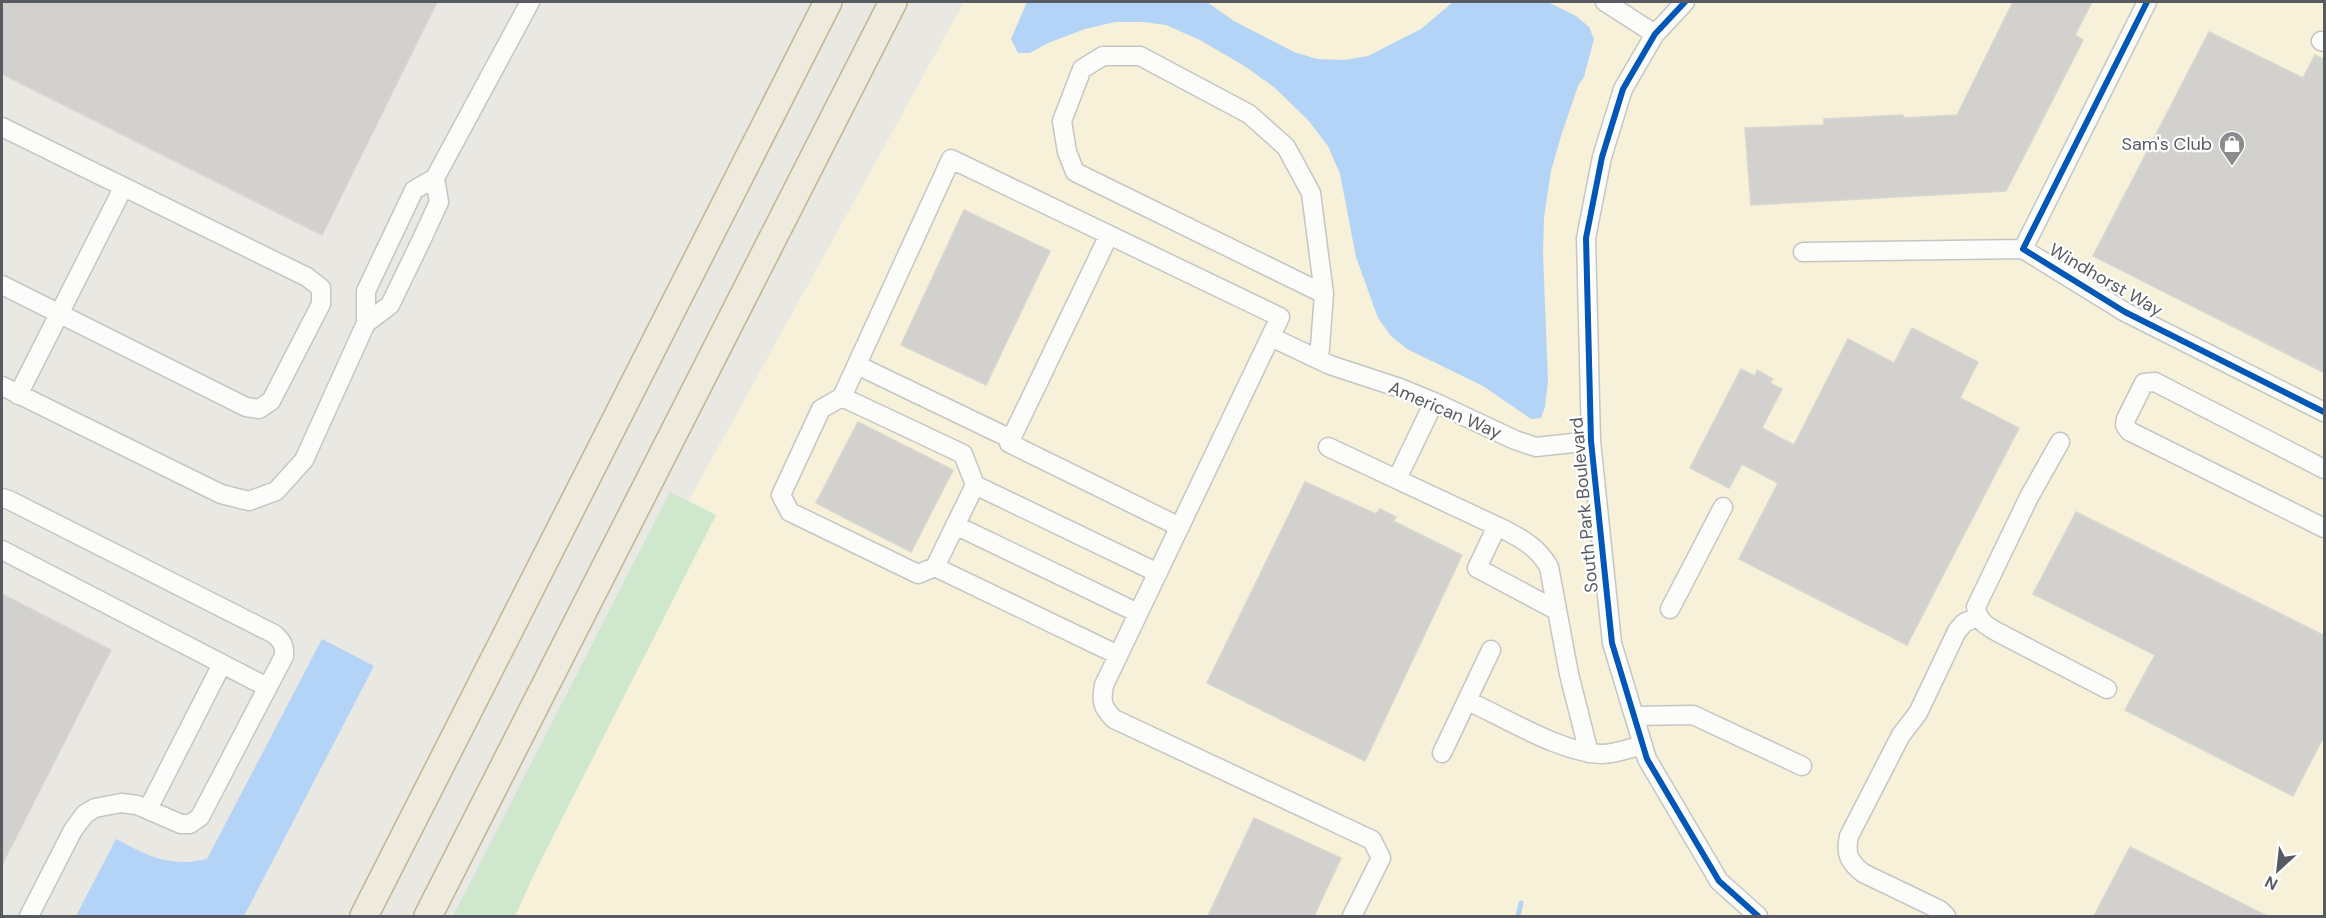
<svg xmlns="http://www.w3.org/2000/svg" width="2326" height="918" viewBox="0 0 2326 918" font-family="'DM Sans',sans-serif">
	<rect width="100%" height="100%" fill="#eae8e2"/>
	<!-- commercial -->
	<path fill="#f6f1d8" d="M964 2H2324V916H474L688 502Z"/>
	<!-- green -->
	<path fill="#cee7cd" d="M670 492 716 515 537 868 515 916H453Z"/>
	<!-- water -->
	<path fill="#b3d4f6" d="M1027 2H1207L1234 21 1294 52 1317 59 1344 60 1368 56 1421 29 1453 2H1548L1576 16 1589 27 1594 39 1584 77 1578 86 1561 136 1551 171 1544 217 1543 253 1548 381 1545 407 1541 418 1531 419 1483 386 1407 349 1391 336 1378 318 1356 257 1340 174 1328 146 1308 120 1275 88 1246 67 1200 40 1166 25 1143 22H1115L1085 29 1048 43 1030 53H1018L1011 39Z
		M322 639 374 666 244 916H76L116 839C148 856 170 868 207 859Z"/>
	<g fill="none" stroke-linecap="round" stroke-linejoin="round">
		<!-- stream -->
		<path stroke="#b3d4f6" stroke-width="5" d="M1518 916 1521 903"/>
	</g>
	<!-- building -->
	<path fill="#d2d1cd" stroke="#d8d6d1" stroke-width="1.5" d="M2 2H437L322 235 2 74Z
		M2013 2H2092L2075 35 2083 40 2006 191 1751 205 1745 128 1824 125V119L1903 115V118L1957 115Z
		M2209 32 2303 78 2315 55 2325 60V373L2093 256Z
		M964 210 1050 251 986 385 901 345Z
		M1912 328 1978 362 1960 398 2019 428 1907 645 1739 559 1778 483 1742 464 1729 488 1690 468 1741 369 1755 376 1757 370 1773 379 1770 383 1782 389 1762 428 1794 445 1848 339 1894 363Z
		M858 422 953 470 911 552 816 503Z
		M1305 482 1376 514 1380 509 1396 517 1393 521 1462 555 1365 761 1207 683Z
		M2076 512 2325 636V734L2293 796 2125 710 2155 655 2033 594Z
		M2 594 111 650 2 865Z
		M1254 818 1341 858 1314 916H1208Z
		M2130 847 2267 916H2094Z"/>
	<g fill="none" stroke-linecap="round" stroke-linejoin="round">
		<!-- minor casing -->
		<g stroke="#c5c6c4" stroke-width="21">
			<path id="minor" d="M1605 2 1655 34
				M1685 2 1655 34 1623 89 1602 157 1586 238 1591 441 1612 643 1647 759 1719 881 1758 916
				M2147 2 2023 249 2125 312 2324 412
				M2321 41 2324 42
				M2 127 307 277 321 288V304L271 401 259 409 246 407 2 285
				M1109 235 1009 443 1180 527
				M1803 252 2023 249
				M366 323 390 305 421 241 439 202 435 178
				M1271 337 1330 365 1400 388 1434 402 1515 440 1536 447 1591 441
				M1319 360 1324 294 1075 172 1067 152 1062 121 1082 69 1103 56H1140L1249 114 1286 147 1311 193 1324 294
				M857 365 1011 439
				M2 386 221 494 249 501 276 491 304 460 366 323V291L414 190 435 178 530 2
				M18 395 123 188
				M842 397 963 454 975 485 935 567
				M2060 442 2029 497 1976 607C1978 623 1990 628 2003 635L2107 689
				M1328 447 1505 530C1524 540 1538 548 1549 567L1569 674 1589 753
				M2324 469 2155 382 2144 383 2126 419 2125 425 2129 431 2324 528
				M1397 479 1434 402
				M975 485 1158 573
				M2 498 9 500 274 634C282 641 285 646 284 656L200 817 190 824H181L137 805 121 803 95 808 85 814 73 830 29 916
				M955 525 1138 613
				M1497 526 1477 568 1556 610
				M2 550 267 687
				M1670 609 1723 507
				M1118 655 935 567 918 574 790 512 781 495 821 409 842 397 951 159 1280 317 1104 685C1101 702 1102 707 1114 719L1372 840 1381 858 1352 916
				M1468 701C1505 718 1562 753 1602 754 1615 754 1630 748 1643 745
				M1634 716 1693 715 1802 766
				M1442 753 1491 650
				M148 809 222 664
				M1946 916 1940 910 1863 873C1849 862 1845 854 1849 836L1901 735 1918 713 1957 631 1964 623 1977 617"/>
		</g>
		<!-- highway casing -->
		<g stroke="#c0b590" stroke-width="30">
			<path id="highway" d="M364 916 828 2
				M428 916 893 2"/>
		</g>
		<!-- minor -->
		<use href="#minor" stroke="#fcfcfb" stroke-width="18"/>
		<!-- highway -->
		<use href="#highway" stroke="#eeebde" stroke-width="27"/>
		<!-- cycleway casing -->
		<g stroke="#fff" stroke-width="10">
			<path id="cycleway" d="M1685 2 1655 34 1623 89 1602 157 1586 238 1591 441 1612 643 1647 759 1719 881 1758 916
				M2147 2 2023 249 2125 312 2324 412"/>
		</g>
		<!-- cycleway -->
		<use href="#cycleway" stroke="#0057b8" stroke-width="6"/>
	</g>
	<!-- icons -->
	<defs>
		<g id="shop-pin" transform="scale(1.35)"><path d="M0 17L-7.5 6A9.5 9.5 0 1 1 7.5 6Z" fill="#8a8c8e" stroke="#fff"/><path d="M-5-2.5h2.3a2.7 3.5 0 0 1 5.4 0H5L5.5 6h-11ZM-1.5-2.5h3a1.5 2.3 0 0 0-3 0Z" fill="#fff"/></g>
	</defs>
	<g fill-rule="evenodd">
		<use href="#shop-pin" x="2232" y="144"/>
	</g>
	<g text-anchor="middle" stroke-width="4.5" stroke-linejoin="round" paint-order="stroke">
		<!-- poi labels -->
		<g font-size="18" fill="#575b61" stroke="#fff" text-anchor="end">
			<text x="2212" y="150">Sam's Club</text>
		</g>
		<!-- street labels -->
		<g font-size="18" fill="#575b61" stroke="#fff">
			<text transform="translate(2106 280) rotate(30)" y="6">Windhorst Way</text>
			<text transform="translate(1445 410) rotate(23)" y="6">American Way</text>
			<text transform="translate(1584 505) rotate(-95)" y="6">South Park Boulevard</text>
		</g>
	</g>
	<!-- border -->
	<rect width="2326" height="918" fill="none" stroke="#575b61" stroke-width="6"/>
	<!-- north arrow -->
	<g transform="translate(2278 870) rotate(207)" stroke="#ffffff" stroke-width="4.5" paint-order="stroke">
	<path d="M0-4.5L10 22L0 15L-10 22Z" fill="#575b61"/>
	<text y="-9" font-size="16" font-weight="bold" text-anchor="middle" fill="#575b61">N</text>
	</g>
</svg>
